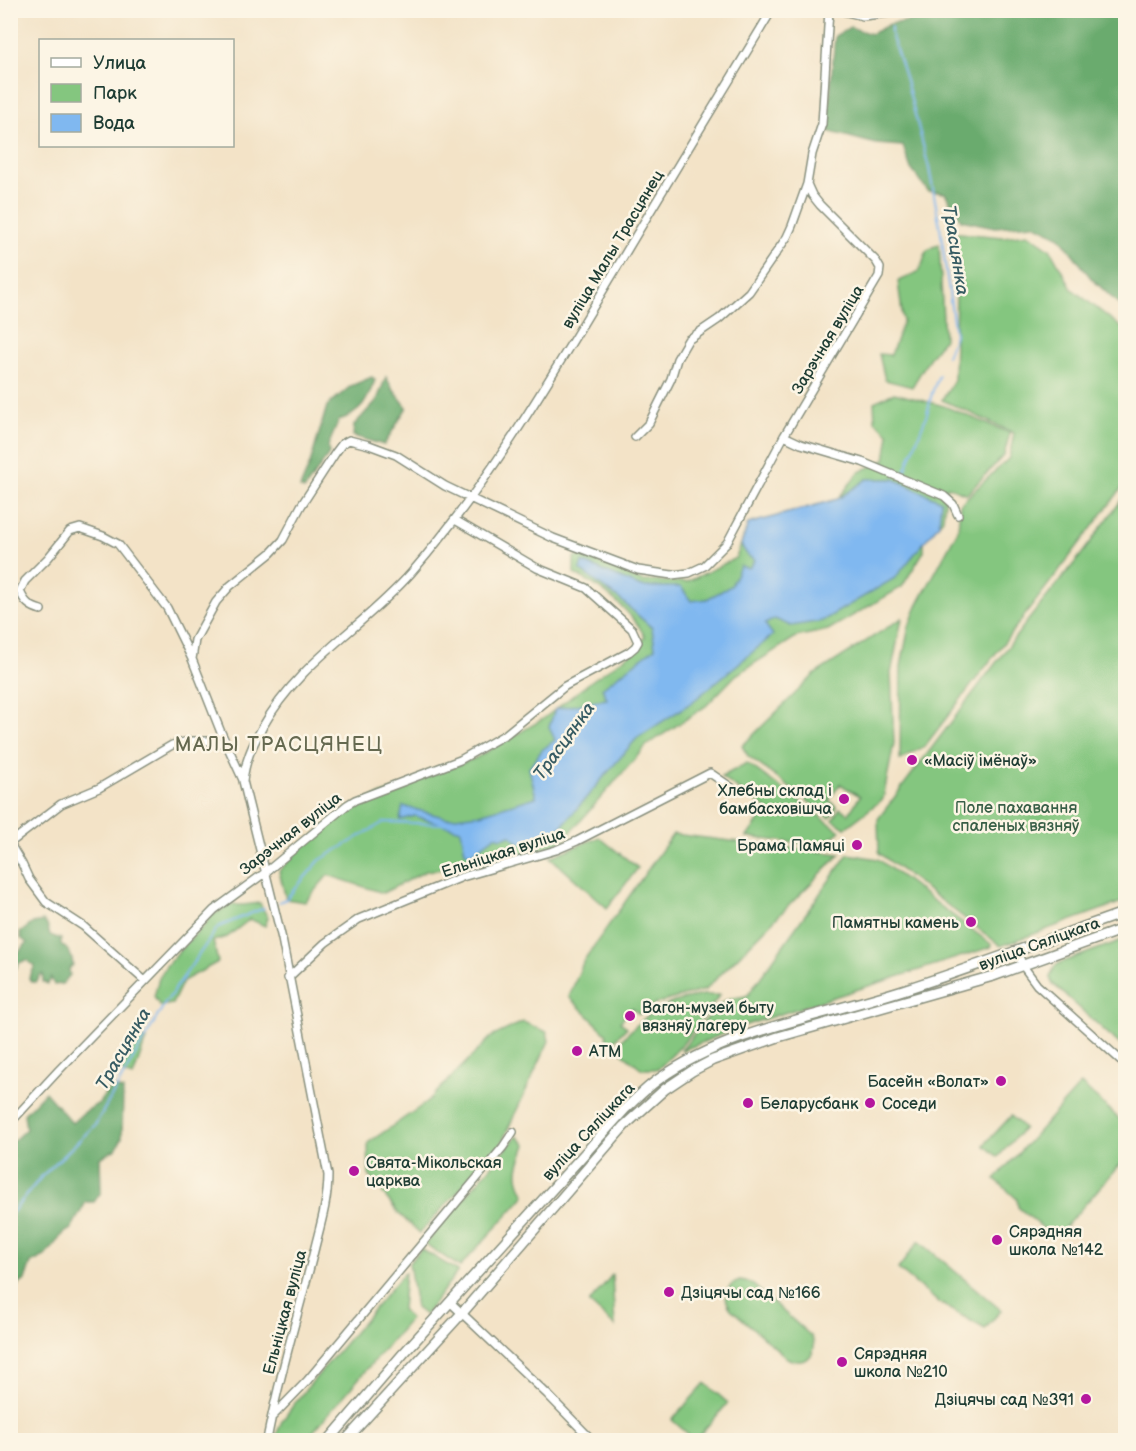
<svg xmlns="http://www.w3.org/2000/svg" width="1136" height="1451" viewBox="0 0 1136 1451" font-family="'Balsamiq Sans',sans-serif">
	<rect width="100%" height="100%" fill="#fcf5e5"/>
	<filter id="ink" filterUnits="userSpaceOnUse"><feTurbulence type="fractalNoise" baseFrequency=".0167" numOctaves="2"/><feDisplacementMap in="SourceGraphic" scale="12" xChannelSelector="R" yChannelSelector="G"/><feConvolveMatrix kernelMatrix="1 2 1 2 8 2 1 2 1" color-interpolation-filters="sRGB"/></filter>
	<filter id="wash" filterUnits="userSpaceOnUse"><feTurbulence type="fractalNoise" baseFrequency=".008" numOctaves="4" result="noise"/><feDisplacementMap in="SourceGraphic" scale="24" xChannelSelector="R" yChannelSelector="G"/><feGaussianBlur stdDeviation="1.35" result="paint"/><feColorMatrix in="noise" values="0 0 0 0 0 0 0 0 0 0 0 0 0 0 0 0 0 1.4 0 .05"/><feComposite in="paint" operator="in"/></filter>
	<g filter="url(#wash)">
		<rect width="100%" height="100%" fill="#f3e3c7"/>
		<!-- green -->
		<path fill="#84c67f" stroke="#52825a" stroke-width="1.5" d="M949 232 1003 237 1028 234 1050 249 1072 289 1125 330V484L925 746 900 760 901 666 909 626 917 606 958 530 960 504 1009 458 1014 433 942 400 954 380 956 295Z
			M939 244 944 339 930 357 912 387 885 380 879 354 891 355 903 321 898 281C918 274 922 272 926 251Z
			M894 393 944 406 1010 433 1004 455 967 494 947 486 943 519 924 541V551L902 587 828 630 796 637 736 675 706 706 647 745 563 841 519 860 426 871 383 893 328 875 305 902 286 899 279 871 303 846 337 816 357 804 476 758 543 719 594 679 633 652 645 637C633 612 600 585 574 574V557L582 556 642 581 687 582 736 558 748 524 838 499 859 472 885 460 889 434 875 421 874 402Z
			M1125 495V901L1001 946 879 853 878 819 1029 619 1081 555Z
			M902 618 891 673 894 743 883 799 845 828 833 820 840 808 849 814 860 796 840 784 829 800 837 807 830 818 748 756 742 746 815 674Z
			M747 763 840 831 820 846 747 837 767 809 721 777Z
			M673 834 840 854 705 990 658 1003 639 1014 632 1008 620 1022 627 1027 612 1043 606 1038 607 1034 569 997 584 960Z
			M599 837 638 868 607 908 550 857Z
			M848 854 878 859 991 944V947L743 1026 681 1051C691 1039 713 1007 725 1001 733 996 740 999 748 995Z
			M260 903 268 918 265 926 250 919 227 937 213 941 218 962 183 981 172 1004 160 1006 154 997 159 978 166 966 188 941 204 926 211 916 230 905H243Z
			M1125 939H1126L1125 1049 1052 983 1050 977 1055 966 1060 963Z
			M703 995H720L682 1045 658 1069H642L615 1047C644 1015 660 1002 703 995Z
			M523 1022 547 1032 549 1041 500 1146 420 1233 398 1213 369 1175 368 1143 426 1103 491 1037Z
			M138 1038 146 1039 133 1077 124 1074 119 1068Z
			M1081 1084 1125 1124V1159L1058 1235 1049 1233 1018 1207 1017 1199 995 1179Z
			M1011 1116 1024 1128 998 1157 984 1145Z
			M517 1136 526 1145C518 1166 513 1174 525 1195 504 1220 481 1242 460 1267L425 1244Z
			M919 1241 1001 1310 985 1329 938 1302 898 1269Z
			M421 1249 458 1271 425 1315 416 1308 409 1263Z
			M405 1272 402 1310 410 1319 306 1440H274L282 1421 297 1400Z
			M612 1275 615 1326 589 1303Z
			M740 1281 751 1283 811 1336C821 1353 804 1368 787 1358L731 1309C722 1297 726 1285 740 1281Z
			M705 1383 728 1403 695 1440 672 1420Z"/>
		<!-- forest -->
		<path fill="#6bab6e" stroke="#457451" stroke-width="1.5" d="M984 10 1125 11V310L1091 278 1060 237 1034 224 995 227 961 220 945 193 928 191 911 169 903 146 876 144 827 131 835 36 850 27 871 34 890 24Z
			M372 377 375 380C367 401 362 413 339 420L328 446 329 454 304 490 300 488 310 464 327 406 351 386Z
			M386 377 392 388 407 407 384 445 353 436 354 425 377 400Z
			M43 921 47 925 50 935 61 939V944C69 950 72 955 73 965L69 969 70 975 62 984 54 985 51 978 48 984 43 982V974L40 975 37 982H31L29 978 35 966 26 960 19 963 15 970 11 969V953H18L27 943 21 938 20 933 33 923Z
			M110 1087 123 1090 122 1138 116 1149 100 1158 101 1192 94 1202H86L71 1229 64 1233 45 1256 31 1263 25 1280 11 1291V1143L26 1129 24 1114 45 1092 72 1123 83 1113 99 1103Z"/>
		<!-- water -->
		<path fill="#80b8f0" stroke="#507a92" stroke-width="1.5" d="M867 479H894L941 501 939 524 895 578 822 621 791 626 775 619 765 624 773 635 691 703 637 738 556 833 530 843H519L510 835 502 838 495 836 471 854 465 852 461 830 415 816 400 820 403 806 447 818 480 814 536 797 529 768 542 750 555 740 549 727 555 709 607 699 602 688 655 648 652 628 622 601 580 570 582 562 641 587H681L691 601 707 599 731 586 740 566 749 568 755 560 748 556 741 545 748 524 838 499Z"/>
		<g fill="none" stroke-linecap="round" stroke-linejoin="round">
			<!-- stream -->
			<path stroke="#80b8f0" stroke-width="2" d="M891 27V34L906 80 929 168 940 227 955 335 947 356
				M904 474 927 414 932 393 939 375
				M279 902 286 899 320 860 384 822 446 824
				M10 1215 42 1176 95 1125 164 1005 218 927 264 908"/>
		</g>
	</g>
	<g filter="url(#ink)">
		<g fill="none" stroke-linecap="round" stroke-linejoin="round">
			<!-- minor casing -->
			<g stroke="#89907e" stroke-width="10">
				<path id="minor" d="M838 10 863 16 915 10
					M784 436 801 444 862 462 944 496 953 504 958 515
					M635 437 649 423 671 379 677 359 688 340 719 319 749 292 787 237 792 226 807 184 812 154 822 124 829 10
					M41 610C30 607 24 602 20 591L25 581 48 558 70 531 80 528 103 536 118 544 167 608 192 659 220 730 243 780
					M192 659 195 640 216 602 230 586 271 553 283 540 301 506 336 452 342 444 349 440 369 445 396 455 445 486 553 538 638 570 672 575 689 573 704 566 727 543 784 436 879 276 880 268 876 261 820 205 812 195 807 184
					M10 843 61 804 99 788 172 745 189 741H211L226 744
					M10 844 22 864 29 879 46 902 83 926 145 981
					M1017 952 1023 966 1037 985 1126 1065
					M288 978 325 943 359 919 462 877 556 850 577 841 710 773 732 788
					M10 1123 59 1070 214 910 266 872 347 805 355 800 460 760 506 734 565 686 629 652 635 647 638 642 632 629 586 588 537 568 455 520
					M451 1303 547 1394 592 1440
					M273 1416 307 1381 503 1147 513 1132
					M199 1440 210 1438 222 1440
					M267 1440C279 1375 299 1312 315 1247 321 1223 328 1200 328 1175L282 939 243 781C245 761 252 746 262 728 299 661 363 628 412 572 491 481 551 377 613 274 665 186 719 98 772 10"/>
			</g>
			<!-- major casing -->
			<g stroke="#89907e" stroke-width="12">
				<path id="major" d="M329 1440 403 1354 625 1109C636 1099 646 1088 659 1079 731 1028 824 1016 906 989 980 965 1052 938 1126 912
					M346 1440 463 1312 624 1126 665 1089 692 1071 713 1060 778 1037 993 976 1126 928"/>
			</g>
			<!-- minor -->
			<use href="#minor" stroke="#fff" stroke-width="7"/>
			<!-- major -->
			<use href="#major" stroke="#fff" stroke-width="9"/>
		</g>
	</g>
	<!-- markers -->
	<g fill="#b5179e" stroke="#fcf5e5" stroke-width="2">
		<circle cx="912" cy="760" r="6"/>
		<circle cx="844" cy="799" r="6"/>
		<circle cx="857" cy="845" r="6"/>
		<circle cx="971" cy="922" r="6"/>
		<circle cx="630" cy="1016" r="6"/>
		<circle cx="577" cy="1051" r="6"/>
		<circle cx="1001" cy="1081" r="6"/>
		<circle cx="748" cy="1103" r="6"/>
		<circle cx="870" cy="1103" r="6"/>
		<circle cx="354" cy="1171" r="6"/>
		<circle cx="997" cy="1240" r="6"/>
		<circle cx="669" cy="1292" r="6"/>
		<circle cx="842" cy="1362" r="6"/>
		<circle cx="1086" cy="1399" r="6"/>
	</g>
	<g text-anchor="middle" stroke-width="5" stroke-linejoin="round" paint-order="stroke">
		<!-- street labels -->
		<g font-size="16" fill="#1f3d34" stroke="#fcf5e5">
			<text transform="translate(612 249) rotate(-59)" y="6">вуліца Малы Трасцянец</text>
			<text transform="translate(827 339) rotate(-59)" y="6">Зарэчная вуліца</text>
			<text transform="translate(290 833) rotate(-38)" y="6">Зарэчная вуліца</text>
			<text transform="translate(503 852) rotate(-18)" y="6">Ельніцкая вуліца</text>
			<text transform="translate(1039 943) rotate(-20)" y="6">вуліца Сяліцкага</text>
			<text transform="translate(588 1131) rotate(-47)" y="6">вуліца Сяліцкага</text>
			<text transform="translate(284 1312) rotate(-75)" y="6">Ельніцкая вуліца</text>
		</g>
		<!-- poi labels -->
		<g font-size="16" fill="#1f3d34" stroke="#fcf5e5" text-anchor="start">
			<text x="924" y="766">«Масіў імёнаў»</text>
			<text x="832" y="796" text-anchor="end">Хлебны склад і<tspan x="832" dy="18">бамбасховішча</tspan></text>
			<text x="845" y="851" text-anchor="end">Брама Памяці</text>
			<text x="959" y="928" text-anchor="end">Памятны камень</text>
			<text x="642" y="1013">Вагон-музей быту<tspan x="642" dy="18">вязняў лагеру</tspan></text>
			<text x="589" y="1057">АТМ</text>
			<text x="989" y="1087" text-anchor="end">Басейн «Волат»</text>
			<text x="760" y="1109">Беларусбанк</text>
			<text x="882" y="1109">Соседи</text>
			<text x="366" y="1168">Свята-Мікольская<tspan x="366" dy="18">царква</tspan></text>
			<text x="1009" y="1237">Сярэдняя<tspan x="1009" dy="18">школа №142</tspan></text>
			<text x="681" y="1298">Дзіцячы сад №166</text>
			<text x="854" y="1359">Сярэдняя<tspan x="854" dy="18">школа №210</tspan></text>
			<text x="1074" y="1405" text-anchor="end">Дзіцячы сад №391</text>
		</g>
		<!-- park labels -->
		<g font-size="16" fill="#385f47" stroke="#fcf5e5">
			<text x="1016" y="813">Поле пахавання<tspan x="1016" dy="18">спаленых вязняў</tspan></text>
		</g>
		<!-- water labels -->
		<g font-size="18" font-style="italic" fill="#375c63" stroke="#fcf5e5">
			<text transform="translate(956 250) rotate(81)" y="6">Трасцянка</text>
			<text transform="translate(564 741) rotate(-54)" y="6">Трасцянка</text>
			<text transform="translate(123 1049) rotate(-60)" y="6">Трасцянка</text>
		</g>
		<!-- quarter labels -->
		<g font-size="20" letter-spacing="1.5" fill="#656950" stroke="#fcf5e5">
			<text x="279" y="751">МАЛЫ ТРАСЦЯНЕЦ</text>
		</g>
	</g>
	<!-- margin -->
	<rect width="1136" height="1451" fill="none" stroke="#fcf5e5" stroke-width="36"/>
	<!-- legend -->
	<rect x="39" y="39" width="195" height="108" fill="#fcf5e5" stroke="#a4ab9e" stroke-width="1.5"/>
	<rect x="51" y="58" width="30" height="9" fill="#ffffff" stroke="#a4ab9e" stroke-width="1.5"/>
	<text x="93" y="69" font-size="18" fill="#1f3d34">Улица</text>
	<rect x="51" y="84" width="30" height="18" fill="#84c67f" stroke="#a4ab9e" stroke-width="1.5"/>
	<text x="93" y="99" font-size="18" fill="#1f3d34">Парк</text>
	<rect x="51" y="114" width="30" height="18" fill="#80b8f0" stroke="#a4ab9e" stroke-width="1.5"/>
	<text x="93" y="129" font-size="18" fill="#1f3d34">Вода</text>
</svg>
